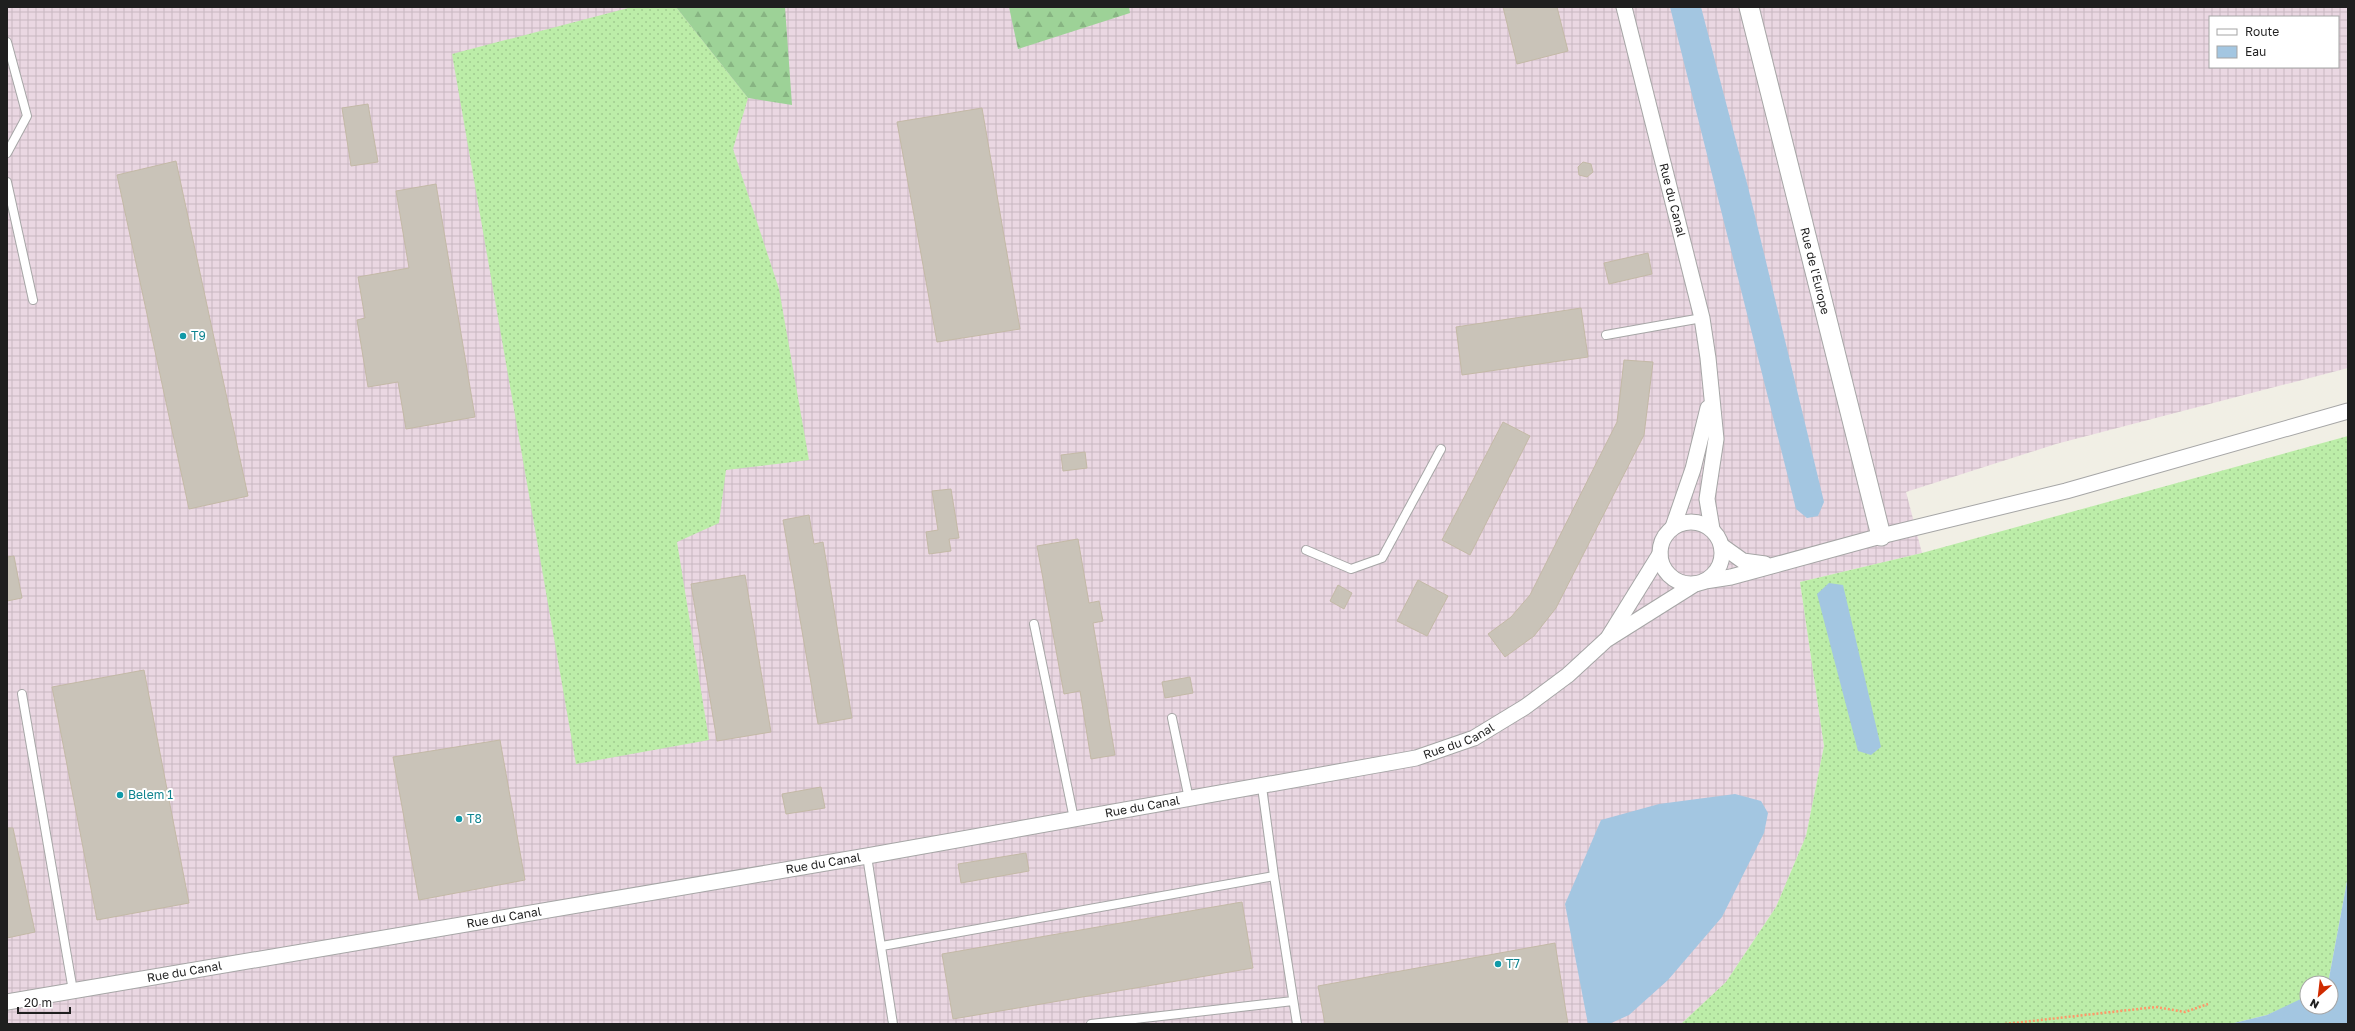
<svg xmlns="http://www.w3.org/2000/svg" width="2355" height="1031" viewBox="0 0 2355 1031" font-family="'Golos Text',sans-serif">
	<defs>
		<pattern id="industrial-grid" width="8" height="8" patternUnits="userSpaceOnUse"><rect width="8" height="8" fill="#ead7e2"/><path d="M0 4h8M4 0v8" fill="none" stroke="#c8b8c1"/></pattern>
		<pattern id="grass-dots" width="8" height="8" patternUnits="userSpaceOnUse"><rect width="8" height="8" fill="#bceda8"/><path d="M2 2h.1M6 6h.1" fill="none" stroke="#a1cb90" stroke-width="1.8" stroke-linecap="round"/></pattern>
		<pattern id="forest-firs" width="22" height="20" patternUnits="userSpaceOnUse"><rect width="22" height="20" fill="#9dd297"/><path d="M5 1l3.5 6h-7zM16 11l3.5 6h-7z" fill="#87b482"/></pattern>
	</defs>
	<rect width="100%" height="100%" fill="#f1efe5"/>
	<!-- industrial -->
	<path fill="url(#industrial-grid)" fill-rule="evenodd" d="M7 7H2348V368L2056 444 1906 492 1922 553 1800 582 1824 746 1806 836 1776 907 1726 982 1681 1024H7ZM2210 17H2338V67H2210Z"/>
	<!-- grass -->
	<path fill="url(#grass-dots)" d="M632 7H676L748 98 733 149 779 289 809 460 726 470 719 523 677 542 709 740 576 764 452 54Z
		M2348 436V876L2329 978 2323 983H2307V996L2304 999 2267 1015 2230 1024H1681L1726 982 1776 907 1806 836 1824 746 1800 582 1922 553Z"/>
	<!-- forest -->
	<path fill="url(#forest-firs)" d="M676 7H785L792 105 748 98Z
		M1009 7H1129L1130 13 1018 49Z"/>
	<!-- water -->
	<path fill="#a3c6e1" d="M1670 7H1701L1748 187 1824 502 1818 516 1807 518 1796 509Z
		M1829 583 1843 585 1881 747 1871 755 1858 751 1817 594Z
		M1735 794 1761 801 1768 813 1764 833 1722 917 1668 980 1629 1015 1609 1024H1588L1565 904 1601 820 1659 804Z
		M2348 876V1024H2230L2267 1015 2307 996V1007H2331V983H2323L2329 978Z"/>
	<!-- building -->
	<path fill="#c9c3b8" stroke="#c3b9a6" d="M1503 7H1557L1568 51 1517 64Z
		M368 104 378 162 351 166 342 108Z
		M982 108 1020 329 937 342 897 122Z
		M176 161 248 496 189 509 117 175Z
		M1583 162 1591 164 1593 172 1587 177 1579 175 1578 167Z
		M436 184 475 417 406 429 398 382 368 387 357 320 365 318 358 277 409 268 396 191Z
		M1648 253 1652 274 1609 284 1604 263Z
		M1581 308 1588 357 1462 375 1456 327Z
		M1624 360 1653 362 1644 435 1556 608 1534 636 1505 657 1488 634 1511 617 1530 595 1617 422Z
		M1503 422 1530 436 1470 555 1442 540Z
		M1085 452 1087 468 1063 471 1061 455Z
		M951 489 959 538 949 539 951 551 929 554 926 532 938 530 932 491Z
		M809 515 814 544 823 542 852 718 818 724 783 520Z
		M1078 539 1089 603 1099 601 1103 621 1093 623 1115 755 1091 759 1080 691 1064 694 1037 546Z
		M14 556 22 598 7 601V557Z
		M745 575 771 732 717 741 691 584Z
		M1418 580 1448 596 1427 636 1397 621Z
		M1338 585 1352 593 1344 609 1330 601Z
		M144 670 189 903 97 920 52 687Z
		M1190 677 1193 693 1165 698 1162 682Z
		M500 740 525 880 419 900 393 757Z
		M821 787 825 808 786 814 782 794Z
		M7 828H13L35 932 7 938Z
		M1026 853 1029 871 961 883 958 864Z
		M1242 902 1253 968 953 1019 942 954Z
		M1555 943 1568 1024H1325L1318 986Z"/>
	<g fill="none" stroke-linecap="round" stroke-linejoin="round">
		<!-- service casing -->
		<g stroke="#a6a6a6" stroke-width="10">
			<path id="service" d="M7 42 27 116 7 153
				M7 182 33 300
				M1606 335 1702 318
				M1306 550 1351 569 1382 558 1441 449
				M1034 624 1074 819
				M22 694 73 991
				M1172 718 1189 799
				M1262 787 1274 876 1297 1024
				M867 856 893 1024
				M882 946 1274 876
				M1091 1024 1293 1001"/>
		</g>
		<!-- minor casing -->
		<g stroke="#a6a6a6" stroke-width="17">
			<g id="minor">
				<path id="s1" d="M1624 7 1702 318 1708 358 1716 439 1707 499 1712 529"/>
				<circle cx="1691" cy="553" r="31"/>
				<path d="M1673 527 1693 469 1708 408"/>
				<path d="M1722 546 1743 561 1765 564"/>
				<path d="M1705 581 1731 577 1881 536 2066 491 2348 411"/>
				<path d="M1608 638 1660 554"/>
				<path id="s2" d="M7 1002 867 856 1416 758 1474 738 1525 707 1568 675 1606 640 1695 584"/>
			</g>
		</g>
		<!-- tertiary casing -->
		<g stroke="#a6a6a6" stroke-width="21">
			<g id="tertiary">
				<path id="s3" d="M1749 7 1881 536"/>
			</g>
		</g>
		<!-- path -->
		<path stroke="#ff9768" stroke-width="2.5" stroke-dasharray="2 2" stroke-linecap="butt" d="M2005 1024 2156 1007 2185 1012 2208 1004"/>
		<!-- service -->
		<use href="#service" stroke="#fff" stroke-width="8"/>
		<!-- minor -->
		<use href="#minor" stroke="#fff" stroke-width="15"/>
		<!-- tertiary -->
		<use href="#tertiary" stroke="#fff" stroke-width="19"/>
	</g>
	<!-- markers -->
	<g fill="#0f9aa8" stroke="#fff" stroke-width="1.5">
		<circle cx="183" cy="336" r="4"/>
		<circle cx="120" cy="795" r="4"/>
		<circle cx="459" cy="819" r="4"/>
		<circle cx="1498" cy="964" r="4"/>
	</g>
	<g text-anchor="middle" stroke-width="4" stroke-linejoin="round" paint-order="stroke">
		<!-- street labels -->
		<g font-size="12" fill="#1f1f1f" stroke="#fff">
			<text dy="4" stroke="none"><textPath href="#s1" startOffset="199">Rue du Canal</textPath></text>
			<text dy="4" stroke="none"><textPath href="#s3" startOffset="272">Rue de l'Europe</textPath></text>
			<text dy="4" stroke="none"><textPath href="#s2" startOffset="1476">Rue du Canal</textPath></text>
			<text dy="4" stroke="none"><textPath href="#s2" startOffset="1152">Rue du Canal</textPath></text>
			<text dy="4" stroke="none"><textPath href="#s2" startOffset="828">Rue du Canal</textPath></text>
			<text dy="4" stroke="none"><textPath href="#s2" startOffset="504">Rue du Canal</textPath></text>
			<text dy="4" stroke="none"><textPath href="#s2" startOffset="180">Rue du Canal</textPath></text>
		</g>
		<!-- culture labels -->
		<g font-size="12" fill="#0d838f" stroke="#fff" text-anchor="start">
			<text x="191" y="340">T9</text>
			<text x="128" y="799">Belem 1</text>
			<text x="467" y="823">T8</text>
			<text x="1506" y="968">T7</text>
		</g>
	</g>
	<!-- border -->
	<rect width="2355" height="1031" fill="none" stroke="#1f1f1f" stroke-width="16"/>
	<!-- legend -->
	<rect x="2209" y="16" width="130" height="52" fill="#ffffff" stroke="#a5a5a5"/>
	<rect x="2217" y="29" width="20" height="6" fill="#ffffff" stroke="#a5a5a5"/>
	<text x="2245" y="36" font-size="12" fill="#1f1f1f">Route</text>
	<rect x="2217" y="46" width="20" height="12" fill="#a3c6e1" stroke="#a5a5a5"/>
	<text x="2245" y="56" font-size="12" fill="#1f1f1f">Eau</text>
	<!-- north arrow -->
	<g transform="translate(2319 995) rotate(208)"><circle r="19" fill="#ffffff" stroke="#a5a5a5"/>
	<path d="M0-3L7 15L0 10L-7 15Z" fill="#cf2b00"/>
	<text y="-6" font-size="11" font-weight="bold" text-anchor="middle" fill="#1f1f1f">N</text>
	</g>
	<!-- scale -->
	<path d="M18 1007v6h52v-6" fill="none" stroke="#1f1f1f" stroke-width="2"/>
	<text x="24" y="1007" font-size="12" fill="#1f1f1f" stroke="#ffffff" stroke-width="3" paint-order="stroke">20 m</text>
</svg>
